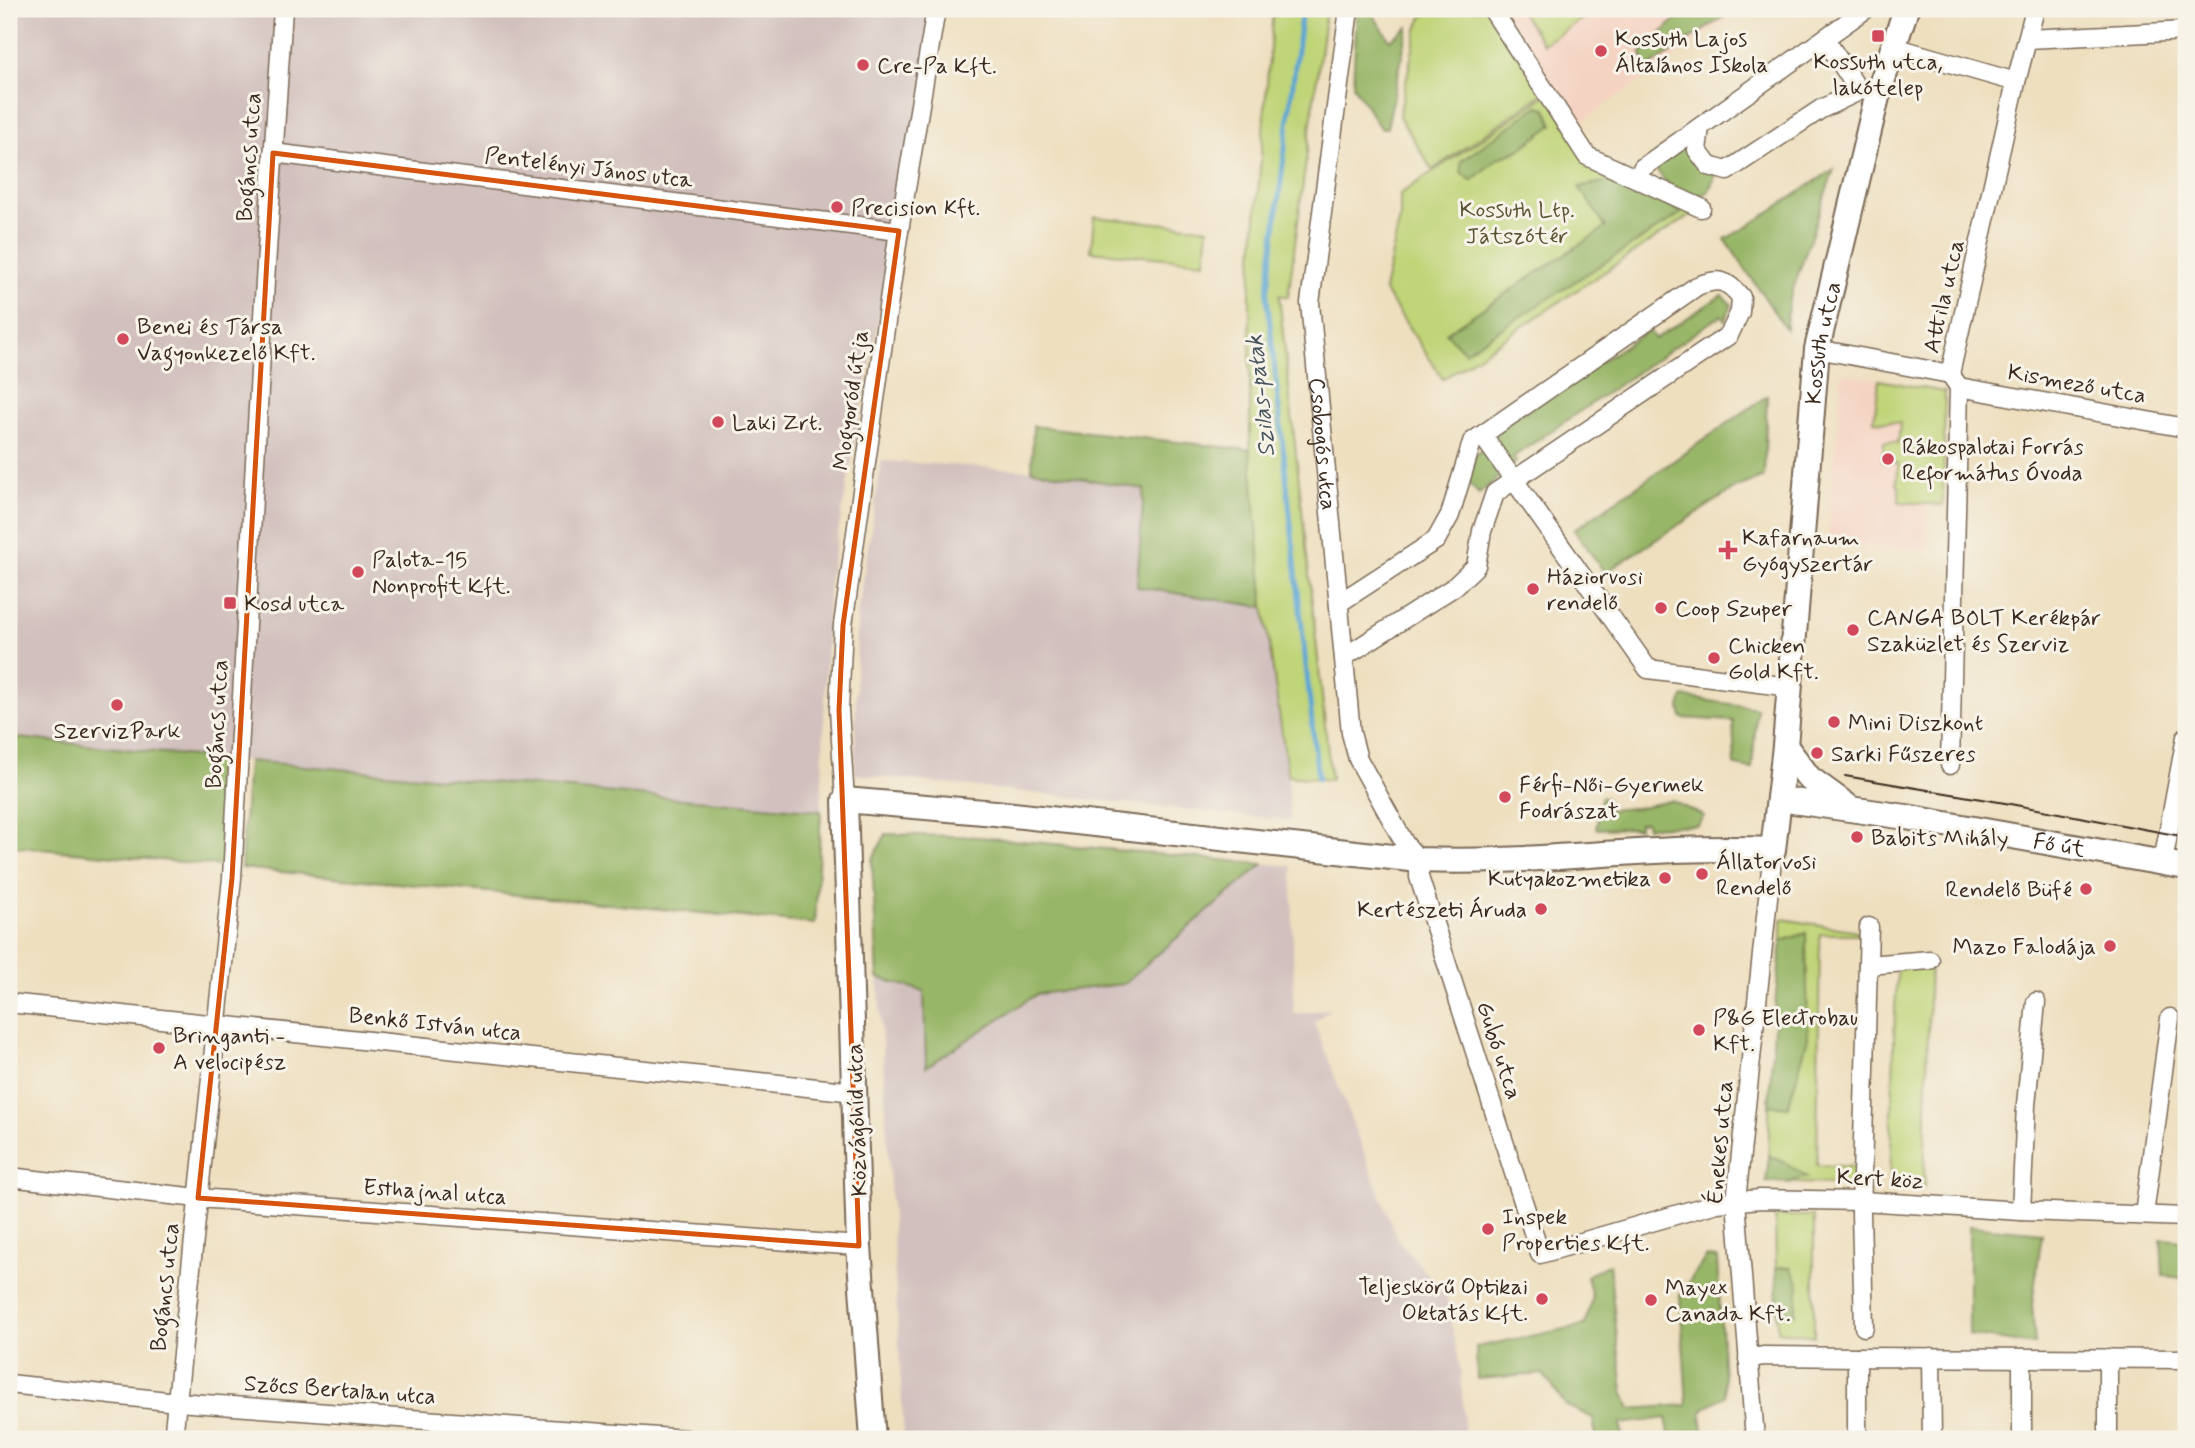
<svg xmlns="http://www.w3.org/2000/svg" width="2195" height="1448" viewBox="0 0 2195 1448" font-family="Mynerve,sans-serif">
	<rect width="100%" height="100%" fill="#f7f3e8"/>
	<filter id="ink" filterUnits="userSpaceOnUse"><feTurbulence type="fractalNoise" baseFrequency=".0143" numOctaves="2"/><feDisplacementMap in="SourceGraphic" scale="14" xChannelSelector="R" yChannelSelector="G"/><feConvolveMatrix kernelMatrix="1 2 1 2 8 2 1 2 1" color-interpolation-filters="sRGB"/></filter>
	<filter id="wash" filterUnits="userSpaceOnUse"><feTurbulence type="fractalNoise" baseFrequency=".00686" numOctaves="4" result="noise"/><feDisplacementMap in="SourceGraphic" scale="28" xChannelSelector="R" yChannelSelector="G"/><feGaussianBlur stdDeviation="1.57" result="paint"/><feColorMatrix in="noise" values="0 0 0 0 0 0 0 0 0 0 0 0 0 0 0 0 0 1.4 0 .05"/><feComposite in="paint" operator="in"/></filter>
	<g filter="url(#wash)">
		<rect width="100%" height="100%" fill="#eedfbf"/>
		<!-- built -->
		<path fill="#f5d3c2" d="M1492 9H1742L1571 129Z
			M1842 373 1945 392 1943 505 1926 504 1927 550 1827 543Z"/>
		<!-- industrial -->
		<path fill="#d1c0bd" d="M9 9H938L829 580 821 811 248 761 9 737Z
			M882 461 1032 470 1144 489 1137 587 1264 607 1288 776 1290 821 855 774 857 616Z
			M886 834 980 837 1292 866 1294 1014 1330 1009 1314 1022 1397 1239 1446 1295 1461 1374 1465 1439H904L872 860Z"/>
		<!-- green -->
		<path fill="#c0d478" stroke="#7e7f4b" stroke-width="2" d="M1273 9H1326L1288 297 1279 295 1331 780 1288 776 1264 607 1250 450V293Z
			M1433 9H1488L1544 93 1432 170 1399 116 1417 29 1422 17Z
			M1519 9H1580L1585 17 1543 44Z
			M1548 94 1587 156 1701 208 1443 379 1384 290 1400 218V194Z
			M1094 217 1208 228 1205 262 1091 251Z
			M1879 380 1945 392 1943 505 1899 502V485L1897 484 1898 463 1882 462 1884 442 1898 443 1900 423 1874 421Z
			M1782 919 1858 931 1859 934H1820L1817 1165 1856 1167 1855 1184 1785 1183 1806 1177 1786 1163 1769 1156V1105L1788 1107 1806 934 1782 941Z
			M1930 960 1924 1186 1890 1185 1895 1010 1898 962Z
			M1775 1216H1814V1336L1777 1331V1310L1795 1314 1791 1267H1776Z"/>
		<!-- forest -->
		<path fill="#98b668" stroke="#6a7043" stroke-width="2" d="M1357 9H1369L1390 40 1408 27 1387 128H1380L1353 85Z
			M1693 9H1735L1645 70 1641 52 1675 20Z
			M1538 106 1546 108 1553 125 1516 152 1498 158 1471 181 1461 172V161Z
			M1689 144 1714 171V179L1708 192 1690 200 1668 185 1655 168Z
			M1834 169 1788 304 1786 329 1725 239 1747 227Z
			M1619 179 1682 213 1465 352 1446 333 1606 227 1579 187Z
			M1722 295 1732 305 1725 320 1721 315 1513 457 1516 462 1479 494 1467 482 1475 455 1496 438 1493 432 1649 330 1655 339Z
			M1767 396 1764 477 1737 487 1605 573 1574 530Z
			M1033 426 1250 450 1264 607 1137 587 1144 489 1032 470Z
			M1683 697 1757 708 1752 769 1735 766 1733 721 1682 718 1680 708Z
			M9 737 222 759V866L9 846Z
			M248 761 821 811 815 924 241 868Z
			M1601 797 1607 799 1608 810 1646 807 1660 802 1672 801 1704 816 1697 825 1647 827 1646 822 1639 823V828L1596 829Z
			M886 834 980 837 1263 864 1123 984 1037 994 926 1067 924 991 878 978 872 860Z
			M1806 933 1808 1038 1788 1107 1769 1105 1776 995 1782 941Z
			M1769 1156 1786 1163 1807 1177 1785 1183 1766 1181Z
			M1969 1226 2042 1233 2032 1304 2035 1345 1969 1335Z
			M2161 1239 2186 1241V1279L2163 1275Z
			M1706 1257 1717 1258 1725 1396 1706 1407 1701 1413 1704 1439H1670L1666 1418 1621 1424 1622 1439H1587L1596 1436 1593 1418 1567 1406 1543 1374 1477 1379 1476 1347 1585 1325 1592 1298 1587 1276 1609 1264 1623 1391 1630 1409 1687 1405 1680 1295Z
			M1776 1267H1791L1799 1285 1795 1314 1777 1310Z"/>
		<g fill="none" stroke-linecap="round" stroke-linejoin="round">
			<!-- stream -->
			<path stroke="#5aa4d2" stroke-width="5" d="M1302 9 1267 296 1318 779"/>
		</g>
	</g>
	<g filter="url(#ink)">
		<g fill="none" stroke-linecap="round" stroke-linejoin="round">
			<!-- street casing -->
			<g stroke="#7a6956" stroke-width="21">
				<g id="street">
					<path id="s1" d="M1349 9 1310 303 1351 733 1358 759 1405 844 1419 860V877L1540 1254 1717 1203 1760 1199 1862 1201 2021 1211 2186 1217"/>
					<path d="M1492 9 1587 156 1701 208"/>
					<path d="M2028 39 2186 31"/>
					<path d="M1894 47 2016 82"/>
					<path d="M1700 127 1697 150 1709 166 1727 171 1821 109 1859 91 1825 39"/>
					<path d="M273 153 899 231"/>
					<path d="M1642 168 1866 9"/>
					<path d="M1817 349 1950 374"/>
					<path d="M1959 387 2186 428"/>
					<path d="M1482 435 1648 669 1790 687"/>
					<path d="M1339 603 1436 540 1450 515 1472 442 1697 286C1719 278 1726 279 1741 297L1740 312 1729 335 1495 493 1482 531 1476 566 1454 587 1344 657"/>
					<path d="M1950 765 1959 387 1950 374 2016 82 2035 9"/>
					<path d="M845 800 839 710 843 625 898 237 936 9"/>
					<path d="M2163 862 2186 737"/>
					<path d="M1868 965 1930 960"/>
					<path d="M9 1003 855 1092"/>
					<path d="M9 1177 198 1198 859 1246"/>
					<path d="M2021 1211 2026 1105 2036 1002"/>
					<path d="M2144 1215 2170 1018"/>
					<path d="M1864 1327 1861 1213 1869 927"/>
					<path d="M1931 1357 1932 1439"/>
					<path d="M1748 1359 1763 1356 1857 1357"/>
					<path d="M9 1384 177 1402 686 1439"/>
					<path d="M173 1439 232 878 265 281 283 9"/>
					<path d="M1755 1439 1736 1201 1773 850"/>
					<path d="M1857 1439V1357L2186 1359"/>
					<path d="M2022 1439V1358"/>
					<path d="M2108 1439V1358"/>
				</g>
			</g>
			<!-- secondary casing -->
			<g stroke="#7a6956" stroke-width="28">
				<g id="secondary">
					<path d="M1785 746 1809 778 1846 805"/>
					<path id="s2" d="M1779 799 1906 817 2186 867"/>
					<path id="s3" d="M873 1439 859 1246 845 800 995 813 1419 860C1537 865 1655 844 1773 850L1785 746 1817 349 1877 97 1906 9"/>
				</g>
			</g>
			<!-- street -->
			<use href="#street" stroke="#fff" stroke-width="18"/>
			<!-- secondary -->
			<use href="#secondary" stroke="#fff" stroke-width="24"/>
			<!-- tram -->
			<path stroke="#3b2a1e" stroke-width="2" d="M1845 776 2005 803 2186 837"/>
		</g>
	</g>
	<!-- marked area -->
	<path fill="none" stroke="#d7540e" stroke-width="5" stroke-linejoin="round" d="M273 153 899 231 843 625 839 710 859 1246 198 1198 232 878Z"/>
	<!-- markers -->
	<g fill="#d1495b" stroke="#f7f3e8" stroke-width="2.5">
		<rect x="1871" y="29" width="14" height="14" rx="3.5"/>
		<circle cx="1601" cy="51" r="7"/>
		<circle cx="863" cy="65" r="7"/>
		<circle cx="837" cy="207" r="7"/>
		<circle cx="123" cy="339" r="7"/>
		<circle cx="718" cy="422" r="7"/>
		<circle cx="1888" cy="459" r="7"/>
		<path d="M1724.5 539.5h7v7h7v7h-7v7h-7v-7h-7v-7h7z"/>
		<circle cx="358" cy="572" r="7"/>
		<circle cx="1533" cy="589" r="7"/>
		<rect x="223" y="596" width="14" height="14" rx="3.5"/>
		<circle cx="1661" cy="608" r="7"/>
		<circle cx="1853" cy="630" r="7"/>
		<circle cx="1714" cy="658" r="7"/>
		<circle cx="117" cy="705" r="7"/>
		<circle cx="1834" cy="722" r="7"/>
		<circle cx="1817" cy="753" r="7"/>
		<circle cx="1505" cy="797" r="7"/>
		<circle cx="1857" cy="837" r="7"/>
		<circle cx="1702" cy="874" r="7"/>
		<circle cx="1665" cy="878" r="7"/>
		<circle cx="2086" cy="889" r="7"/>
		<circle cx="1541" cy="909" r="7"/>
		<circle cx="2110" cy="946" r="7"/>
		<circle cx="1699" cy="1030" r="7"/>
		<circle cx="159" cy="1048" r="7"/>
		<circle cx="1488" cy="1229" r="7"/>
		<circle cx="1542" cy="1299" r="7"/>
		<circle cx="1651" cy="1300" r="7"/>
	</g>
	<g text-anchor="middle" stroke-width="6" stroke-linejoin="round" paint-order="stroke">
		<!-- poi labels -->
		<g font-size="23" fill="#3b2a1e" stroke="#f7f3e8" text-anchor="start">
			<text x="1615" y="46">Kossuth Lajos<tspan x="1615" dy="26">Általános Iskola</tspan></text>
			<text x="1878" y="69" text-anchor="middle">Kossuth utca,<tspan x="1878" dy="26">lakótelep</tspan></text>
			<text x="877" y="73">Cre-Pa Kft.</text>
			<text x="851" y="215">Precision Kft.</text>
			<text x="137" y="334">Benei és Társa<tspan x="137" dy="26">Vagyonkezelő Kft.</tspan></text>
			<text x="732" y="430">Laki Zrt.</text>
			<text x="1902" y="454">Rákospalotai Forrás<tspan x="1902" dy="26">Református Óvoda</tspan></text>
			<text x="1742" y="545">Kafarnaum<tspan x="1742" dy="26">Gyógyszertár</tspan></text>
			<text x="372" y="567">Palota-15<tspan x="372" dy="26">Nonprofit Kft.</tspan></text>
			<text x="1547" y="584">Háziorvosi<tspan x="1547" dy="26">rendelő</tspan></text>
			<text x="244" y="611">Kosd utca</text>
			<text x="1675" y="616">Coop Szuper</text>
			<text x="1867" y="625">CANGA BOLT Kerékpár<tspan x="1867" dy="26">Szaküzlet és Szerviz</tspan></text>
			<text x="1728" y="653">Chicken<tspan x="1728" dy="26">Gold Kft.</tspan></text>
			<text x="1848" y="730">Mini Diszkont</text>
			<text x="117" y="738" text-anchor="middle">SzervizPark</text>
			<text x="1831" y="761">Sarki Fűszeres</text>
			<text x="1519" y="792">Férfi-Női-Gyermek<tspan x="1519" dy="26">Fodrászat</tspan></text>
			<text x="1871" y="845">Babits Mihály</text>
			<text x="1716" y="869">Állatorvosi<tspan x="1716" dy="26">Rendelő</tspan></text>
			<text x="1651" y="886" text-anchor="end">Kutyakozmetika</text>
			<text x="2072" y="897" text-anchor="end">Rendelő Büfé</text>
			<text x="1527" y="917" text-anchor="end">Kertészeti Áruda</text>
			<text x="2096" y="954" text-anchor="end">Mazo Falodája</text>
			<text x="1713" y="1025">P&amp;G Electrobau<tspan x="1713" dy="26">Kft.</tspan></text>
			<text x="173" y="1043">Bringanti -<tspan x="173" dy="26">A velocipész</tspan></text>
			<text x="1502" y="1224">Inspek<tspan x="1502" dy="26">Properties Kft.</tspan></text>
			<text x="1528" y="1294" text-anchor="end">Teljeskörű Optikai<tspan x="1528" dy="26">Oktatás Kft.</tspan></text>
			<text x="1665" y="1295">Mayex<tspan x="1665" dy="26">Canada Kft.</tspan></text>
		</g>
		<!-- street labels -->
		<g font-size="23" fill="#3b2a1e" stroke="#f7f3e8">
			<text transform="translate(248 157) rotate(-86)" y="8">Bogáncs utca</text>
			<text transform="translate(589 167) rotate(7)" y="8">Pentelényi János utca</text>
			<text transform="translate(1943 296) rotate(-77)" y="8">Attila utca</text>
			<text dy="8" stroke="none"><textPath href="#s3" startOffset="2081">Kossuth utca</textPath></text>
			<text transform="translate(2077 383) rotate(10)" y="8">Kismező utca</text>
			<text transform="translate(850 400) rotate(-82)" y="8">Mogyoród útja</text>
			<text dy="8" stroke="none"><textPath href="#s1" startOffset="438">Csobogós utca</textPath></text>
			<text transform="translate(216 724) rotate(-87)" y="8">Bogáncs utca</text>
			<text dy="8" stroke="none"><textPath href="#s2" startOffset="284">Fő út</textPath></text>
			<text transform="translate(435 1023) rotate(6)" y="8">Benkő István utca</text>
			<text transform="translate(1500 1050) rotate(72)" y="8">Gubó utca</text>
			<text transform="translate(856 1120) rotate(-92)" y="8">Közvágóhíd utca</text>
			<text transform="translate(1719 1142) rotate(-85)" y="8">Énekes utca</text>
			<text transform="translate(1880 1178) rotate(3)" y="8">Kert köz</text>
			<text transform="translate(435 1191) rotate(4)" y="8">Esthajnal utca</text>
			<text transform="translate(164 1287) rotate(-84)" y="8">Bogáncs utca</text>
			<text transform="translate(340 1389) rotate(4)" y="8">Szőcs Bertalan utca</text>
		</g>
		<!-- park labels -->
		<g font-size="23" fill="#5c5434" stroke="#f7f3e8">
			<text x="1517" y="217">Kossuth Ltp.<tspan x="1517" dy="26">Játszótér</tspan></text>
		</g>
		<!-- water labels -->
		<g font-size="24" font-style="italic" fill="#46555d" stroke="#f7f3e8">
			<text transform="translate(1260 396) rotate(-96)" y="8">Szilas-patak</text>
		</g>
	</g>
	<!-- margin -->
	<rect width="2195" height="1448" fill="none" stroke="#f7f3e8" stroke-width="35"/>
</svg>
